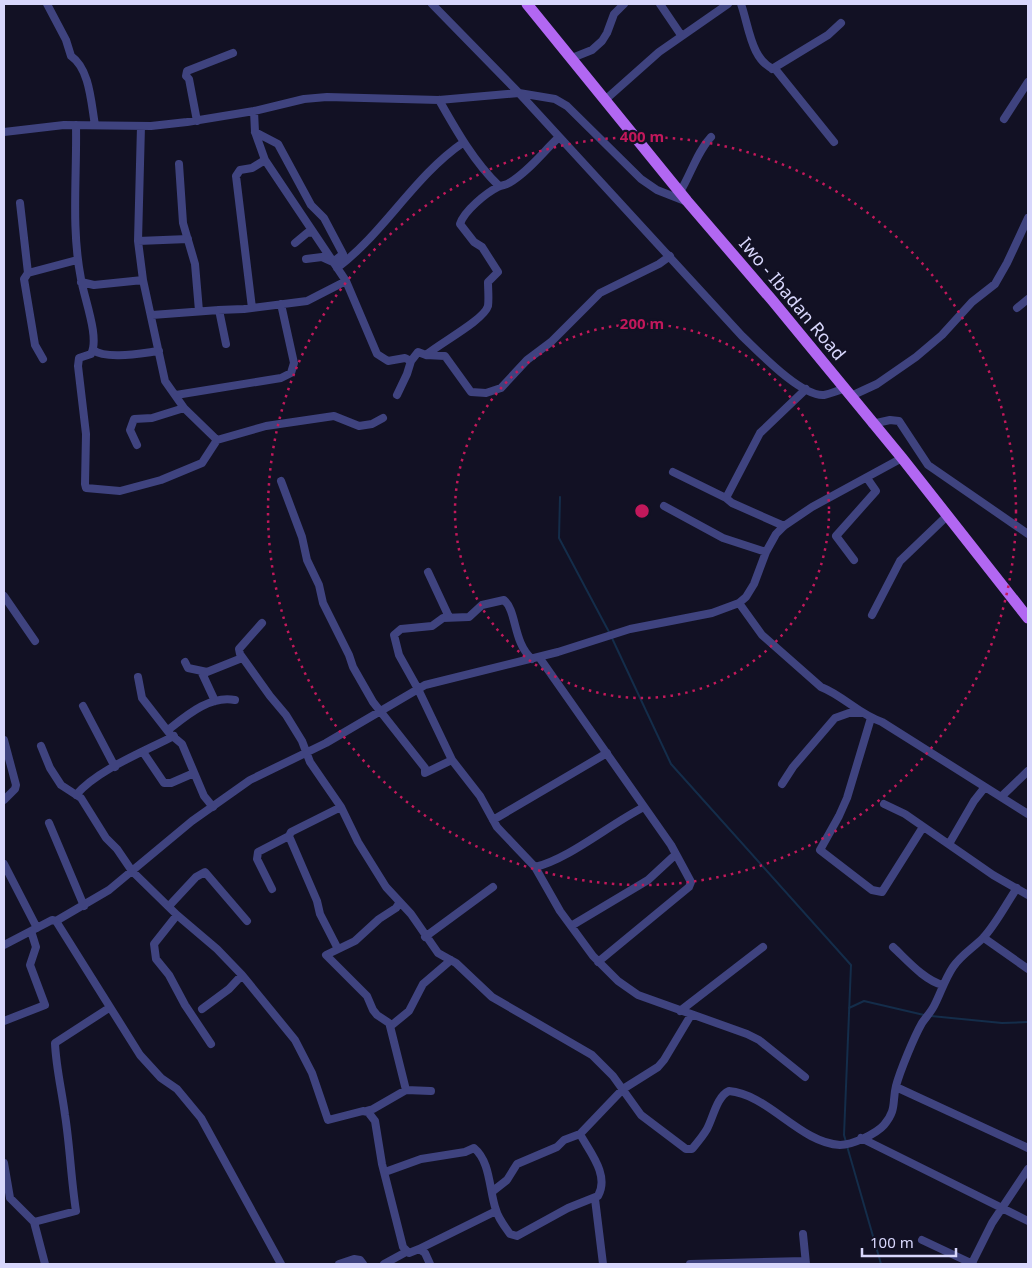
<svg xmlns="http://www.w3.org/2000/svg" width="1032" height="1268" viewBox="0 0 1032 1268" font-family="'Noto Sans',sans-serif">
	<rect width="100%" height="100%" fill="#121124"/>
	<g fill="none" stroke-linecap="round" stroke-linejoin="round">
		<!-- stream -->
		<path stroke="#142d4a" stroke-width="2" d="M560 497 559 538 609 632
			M611 636 671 764 851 965 844 1135 846 1142
			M849 1008 864 1001 924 1015
			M931 1016 1002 1023 1028 1022
			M847 1146 881 1264"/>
		<!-- street -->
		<path stroke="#3f437f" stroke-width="8" d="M47 4 66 40 71 56C90 69 91 103 95 125
			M432 4 519 93 742 336C758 351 801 397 824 395 830 394 837 391 843 389
			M660 4 681 35
			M741 4C749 26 751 62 776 70L834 142
			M572 58 592 50 602 41 607 33 614 14 624 4
			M772 69 828 35 841 23
			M439 100C456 130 474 162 499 186
			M605 100 659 52 728 4
			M254 111 255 132 265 160 346 281 377 354 388 361 405 358 411 361 418 352 426 355 445 356 471 392 486 393 501 388 527 360 551 342 600 293 659 264 670 256
			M1004 119 1028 82
			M197 121 189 79 186 76 187 71 233 53
			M76 125C77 177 71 228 81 279 84 298 100 338 91 354L79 358 78 366 86 434 85 484 86 488 120 491 161 480 202 463 217 440 184 408 165 381 143 280 138 241 141 126
			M4 132 64 125 151 126 187 122 254 111 304 99 327 97 439 100 519 93 555 99 567 106 641 179 657 190 685 201
			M255 132 278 144 311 205 324 218 343 254 333 262 322 257 306 259
			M179 164 183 223 195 264 199 311
			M680 192C691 174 697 152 711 137
			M20 203 28 273
			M138 241 188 239
			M295 243 307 233 313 232
			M337 268C385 232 414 176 464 142
			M81 282 94 285 143 280
			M252 308 236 176 240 170 252 168 265 160
			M1017 308 1028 299
			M218 310 244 309 307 301 346 281
			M152 315 219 310 226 344
			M93 350C107 360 142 353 159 351
			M426 355C440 343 484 320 488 306 489 299 488 289 488 282L498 272 482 247 474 242 460 224C464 211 486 193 498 187 502 185 506 185 509 183 528 172 543 152 558 138
			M43 359 35 345 24 279 28 273 77 260
			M176 395 281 378 291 373 294 363 281 304
			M397 395 407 374 411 361
			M851 396 877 384 916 357 942 335 972 302 995 284 1007 263 1028 218
			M872 424 890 420 899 421 928 465 1028 534
			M217 440 266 426 334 416 359 426 372 424 383 418
			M137 445 130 430 134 419 152 418 184 408
			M673 472 726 498
			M281 481 302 537 307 560 319 585 323 603 349 655 353 667 373 702 425 768V773L452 760
			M664 506 723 538 766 552
			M784 526 732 503 726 498 760 433 806 389
			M854 560 836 536 876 491 867 478
			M428 572 449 617
			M4 596 35 641
			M739 603 762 635 821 687C844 696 858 714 882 722L1028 814
			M872 615 900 561 948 515
			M262 623 239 649 240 654 270 696 286 715 302 741 310 762 341 807 358 842 386 887 411 914 438 953 456 963 492 997 592 1055 613 1076 641 1115 686 1149H692C697 1143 703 1136 707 1129 713 1118 717 1096 729 1091 768 1094 800 1143 840 1145 852 1145 876 1134 884 1125 897 1110 892 1102 896 1086 900 1071 914 1037 922 1023 926 1017 932 1011 935 1004 941 992 945 979 953 967 961 955 973 948 983 938 996 924 1006 904 1017 888
			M539 657 671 845 691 882 689 887 598 962
			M532 659C513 643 517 611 504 600L482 605 469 617 443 618 432 626 401 629 394 635 399 655 418 689 452 760 480 796 497 827 535 867 560 911 593 956 618 981 638 995 747 1034 759 1040 805 1077
			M185 662 188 668 207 672 242 658
			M202 673 215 701
			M138 677 142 698 170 734 182 744 204 796 213 807
			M83 706 115 767
			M871 718 847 798 839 816 820 850 872 890 882 892 923 827
			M168 730C187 715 210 695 235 700
			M4 740 16 785 15 789 4 800
			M41 746 50 768 61 785 81 798 106 838 117 849 132 871 177 915 217 949 242 975 295 1040 312 1073 328 1120 363 1111 368 1112 375 1121 382 1164 403 1247 409 1253 419 1249
			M143 752 164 783H171L194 773
			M782 784 793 767 835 718 849 713H861
			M76 795C97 770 145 751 174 736
			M1002 796 1028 771
			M884 804 905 814 993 875 1028 895
			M493 820 607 753
			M49 823 84 906
			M949 844 974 801 985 787
			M4 864 37 928
			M535 867C569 859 610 824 644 807
			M272 889 257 859 258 852 289 836
			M400 902 396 908 379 919 355 941 326 955 367 996 373 1010 377 1015 392 1025 409 1011 423 984 451 960
			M169 906 196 877 205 872 247 921
			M177 915 154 944 156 959 169 975 185 1005 211 1044
			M56 921 140 1055 161 1078 177 1089 201 1118 281 1264
			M571 926 648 880 675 855
			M425 937 493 887
			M984 938 1028 969
			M4 945 52 920 56 921 109 890 192 821 250 780 326 743 425 685 558 652 630 629 712 613 739 603 746 597 754 584 766 552 776 534 784 526 812 507 902 458
			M893 947C907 960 925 981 943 985
			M338 949 320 914 317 901 289 836 291 832 341 807
			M202 1009 229 989 242 975
			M680 1011 763 947
			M4 1021 45 1005 30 965 36 947 31 931
			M390 1026 406 1090
			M896 1087 1028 1148
			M366 1111 373 1109 406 1090 431 1091
			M861 1138 1028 1221
			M4 1163 10 1198 34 1222 45 1264
			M385 1172 421 1159 465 1152 474 1148C491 1162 489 1191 496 1210 498 1218 505 1227 510 1234L517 1236 568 1208 598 1196C610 1175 589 1151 580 1134
			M493 1191 507 1180 517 1164 557 1147 564 1140 580 1134 623 1089 658 1067 664 1060 691 1015
			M595 1199 603 1264
			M34 1222 76 1211C71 1179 70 1147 65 1115 62 1091 56 1068 55 1043L109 1008
			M803 1234 806 1264
			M922 1240 973 1264
			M972 1263 992 1223 1028 1169
			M339 1264 354 1259 360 1260 363 1264
			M384 1264 406 1252
			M430 1264 425 1253 419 1249 496 1211
			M690 1264 805 1261"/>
		<!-- primary -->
		<path stroke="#b267f2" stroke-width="11" d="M527 4 687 201 772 300 902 458 1028 618"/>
	</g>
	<!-- distance rings -->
	<g fill="none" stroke="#c2185b" stroke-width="2.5" stroke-dasharray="2.5 5">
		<circle cx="642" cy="511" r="187"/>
		<circle cx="642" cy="511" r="374"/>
	</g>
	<g text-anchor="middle" stroke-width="4.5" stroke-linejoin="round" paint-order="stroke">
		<!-- street labels -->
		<g font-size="18" fill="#d8d7fc" stroke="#121124">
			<text transform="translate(792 299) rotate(50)" y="6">Iwo - Ibadan Road</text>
		</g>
	</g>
	<circle cx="642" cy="511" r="8" fill="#c2185b" stroke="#121124" stroke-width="2.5"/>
	<g font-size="15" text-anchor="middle" font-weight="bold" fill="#c2185b" stroke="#121124" stroke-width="4.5" stroke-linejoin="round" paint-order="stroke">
		<text x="642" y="142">400 m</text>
		<text x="642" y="329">200 m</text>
	</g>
	<!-- border -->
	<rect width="1032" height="1268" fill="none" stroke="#d8d7fc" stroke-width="10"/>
	<!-- scale -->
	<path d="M862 1248v8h94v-8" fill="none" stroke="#d8d7fc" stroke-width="2.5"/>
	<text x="870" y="1248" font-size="15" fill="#d8d7fc" stroke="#121124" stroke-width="4" paint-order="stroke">100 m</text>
</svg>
